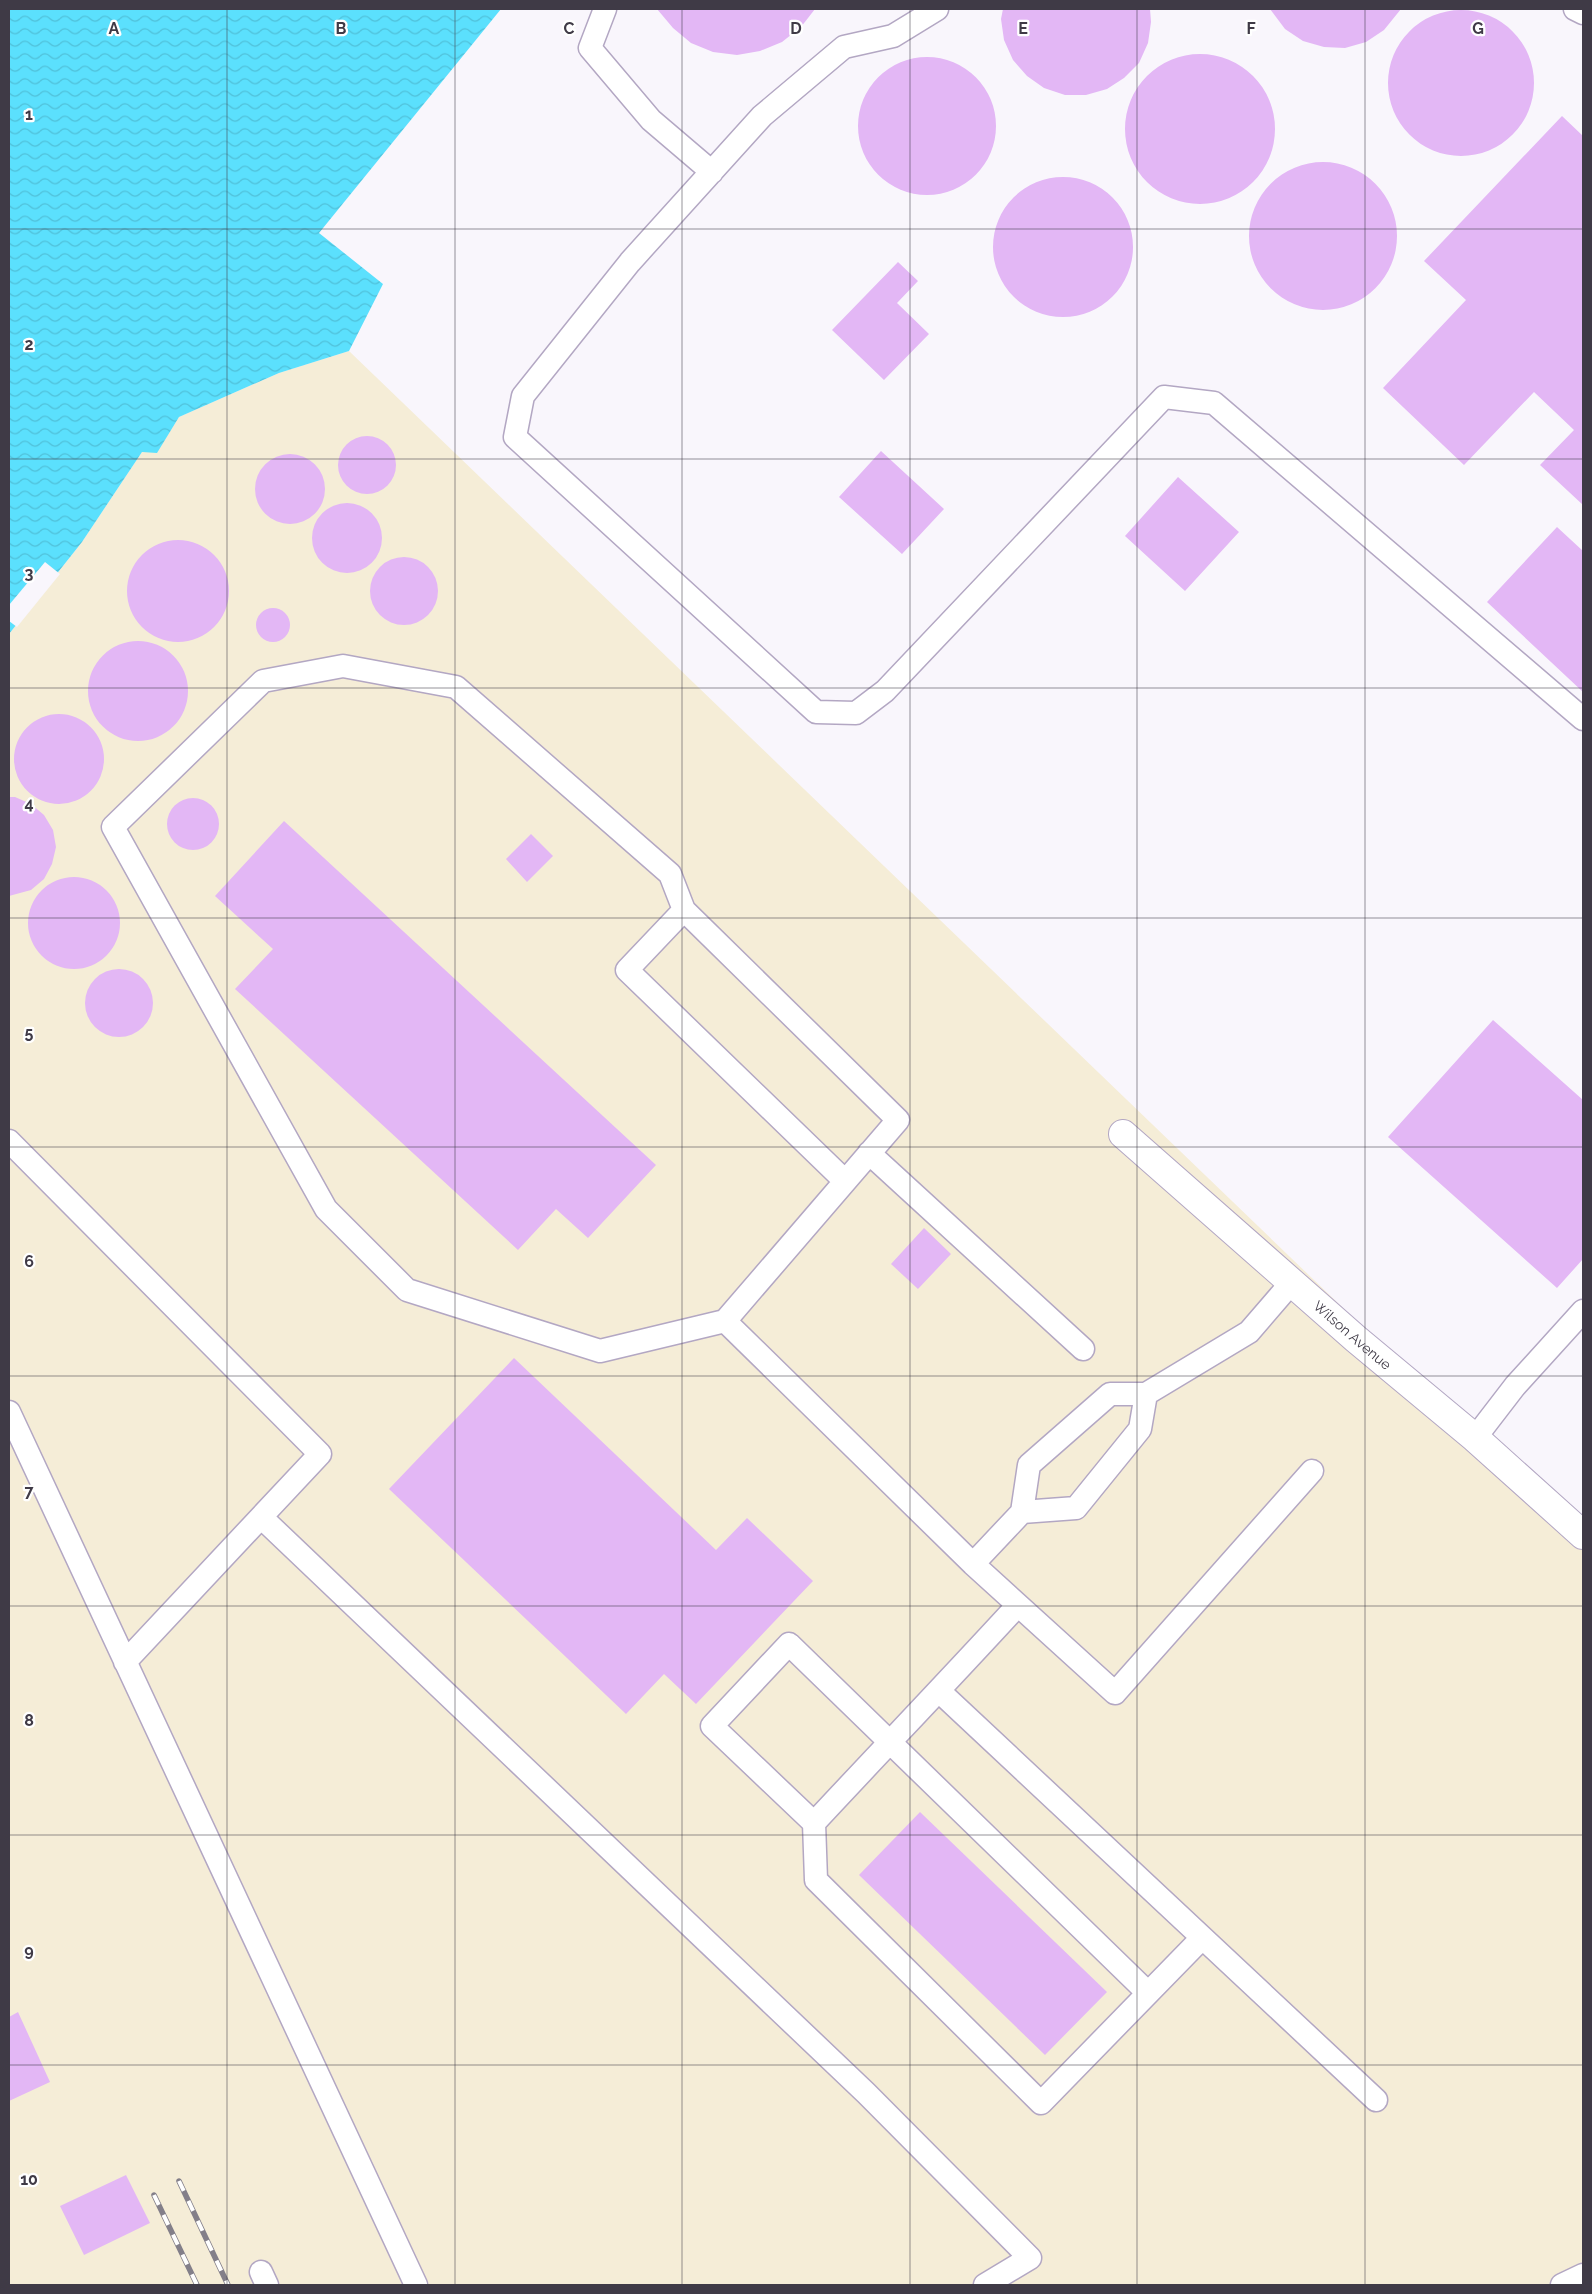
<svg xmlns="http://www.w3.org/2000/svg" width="1592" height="2294" viewBox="0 0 1592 2294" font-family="Raleway,sans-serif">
	<defs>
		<pattern id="water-waves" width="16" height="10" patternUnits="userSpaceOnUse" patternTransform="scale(1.25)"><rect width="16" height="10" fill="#5be0fd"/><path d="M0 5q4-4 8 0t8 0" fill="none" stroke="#50c1da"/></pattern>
	</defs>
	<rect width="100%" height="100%" fill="#f9f6fc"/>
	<!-- industrial -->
	<path fill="#f5edd7" d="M349 351 1583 1539V2285H9V634L82 542 142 452H157L179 417 279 373Z"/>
	<!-- water -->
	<path fill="url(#water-waves)" d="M9 9H501L319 233 383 284 349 351 279 373 179 417 157 453 142 452 82 542 9 634Z"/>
	<!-- pier -->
	<path fill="#f9f6fc" d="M45 562 60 574 17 627 9 621V605Z"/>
	<!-- building -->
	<path fill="#e3b7f5" d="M657 9H815L801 27 782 42 760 51 737 55 713 52 691 43 673 28Z
		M1003 9H1150L1151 22 1148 43 1139 63 1124 78 1107 89 1086 95H1065L1044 88 1027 76 1013 60 1004 40 1001 19Z
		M1270 9H1401L1384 30 1366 42 1345 48 1324 47 1303 41 1285 29Z
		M1388 83a73 73 0 1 1 146 0a73 73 0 1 1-146 0Z
		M1125 129a75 75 0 1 1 150 0a75 75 0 1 1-150 0Z
		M858 126a69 69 0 1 1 138 0a69 69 0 1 1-138 0Z
		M1562 116 1583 136V505L1540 465 1574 430 1534 392 1464 465 1383 388 1466 300 1424 261Z
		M1249 236a74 74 0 1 1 148 0a74 74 0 1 1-148 0Z
		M993 247a70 70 0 1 1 140 0a70 70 0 1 1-140 0Z
		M898 262 918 281 897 303 929 334 884 380 832 330Z
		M338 465a29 29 0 1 1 58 0a29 29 0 1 1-58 0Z
		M881 451 944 509 902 554 839 497Z
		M255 489a35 35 0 1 1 70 0a35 35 0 1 1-70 0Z
		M1178 477 1239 532 1185 591 1125 536Z
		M312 538a35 35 0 1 1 70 0a35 35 0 1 1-70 0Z
		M1557 527 1583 551V692L1487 602Z
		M127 591a51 51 0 1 1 102 0a51 51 0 1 1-102 0Z
		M370 591a34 34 0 1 1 68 0a34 34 0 1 1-68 0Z
		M256 625a17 17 0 1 1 34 0a17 17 0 1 1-34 0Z
		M88 691a50 50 0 1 1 100 0a50 50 0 1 1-100 0Z
		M14 759a45 45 0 1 1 90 0a45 45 0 1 1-90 0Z
		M9 797H15L31 804 44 815 53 830 56 847 52 864 44 879 31 890 9 896Z
		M167 824a26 26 0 1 1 52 0a26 26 0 1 1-52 0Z
		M284 821 656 1165 588 1238 556 1209 518 1250 235 989 273 949 215 896Z
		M531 834 553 856 527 882 506 859Z
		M28 923a46 46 0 1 1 92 0a46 46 0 1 1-92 0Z
		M85 1003a34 34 0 1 1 68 0a34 34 0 1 1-68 0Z
		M1493 1020 1583 1100V1259L1557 1288 1388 1137Z
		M924 1228 951 1254 918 1289 891 1264Z
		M514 1358 716 1550 747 1518 813 1581 696 1704 664 1674 626 1714 389 1489Z
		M920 1812 1107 1992 1045 2055 859 1875Z
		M18 2012 50 2082 9 2101V2017Z
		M126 2175 150 2223 84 2255 60 2206Z"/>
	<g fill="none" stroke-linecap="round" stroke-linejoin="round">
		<!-- lane casing -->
		<g stroke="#b3a7c3" stroke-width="25">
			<path id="lane" d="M605 9 590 48 651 120 712 172
				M937 9 893 36 844 47 762 116 630 262 523 396 515 437 816 712 856 713 885 691 1164 397 1214 403 1583 719
				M1575 9 1583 13
				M684 910 670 874 456 687 343 666 263 681 113 827 326 1209 407 1290 600 1351 725 1321 898 1120 684 910 627 970 845 1181
				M9 1141 320 1454 125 1662
				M869 1153 1083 1349
				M725 1321 973 1564 1115 1693 1312 1471
				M1146 1394 1249 1332 1292 1282
				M9 1412 416 2285
				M1475 1438 1515 1386 1583 1311
				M261 1517 866 2093 1030 2258 985 2285
				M973 1564 1022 1512 1029 1465 1110 1394H1146L1140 1429 1076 1508 1022 1512
				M1018 1605C951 1678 882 1750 814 1823L712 1726 789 1644 1148 1993
				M939 1691 1376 2100
				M814 1823 816 1880 1041 2103 1202 1938
				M261 2272 267 2285
				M1562 2285 1583 2275"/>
		</g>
		<!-- street casing -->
		<g stroke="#b3a7c3" stroke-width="30">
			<g id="street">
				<path id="s1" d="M1123 1134 1356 1339 1475 1438 1583 1535"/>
			</g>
		</g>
		<!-- lane -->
		<use href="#lane" stroke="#fff" stroke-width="22"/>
		<!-- street -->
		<use href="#street" stroke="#fff" stroke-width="28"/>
		<!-- rail casing -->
		<g stroke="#837f89" stroke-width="5.5">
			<path id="rail" d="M179 2181 228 2285
				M154 2195 197 2285"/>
		</g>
		<!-- rail -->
		<use href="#rail" stroke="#fff" stroke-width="4" stroke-dasharray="11" stroke-linecap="butt"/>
	</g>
	<!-- grid -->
	<path fill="none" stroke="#3f3a46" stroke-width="1" stroke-opacity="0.55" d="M227 9V2285M455 9V2285M682 9V2285M910 9V2285M1137 9V2285M1365 9V2285M9 229H1583M9 459H1583M9 688H1583M9 918H1583M9 1147H1583M9 1376H1583M9 1606H1583M9 1835H1583M9 2065H1583"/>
	<g text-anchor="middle" stroke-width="4.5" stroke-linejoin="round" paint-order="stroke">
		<!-- street labels -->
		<g font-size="14" fill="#3f3a46" stroke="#fff">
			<text dy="5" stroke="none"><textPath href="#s1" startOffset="305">Wilson Avenue</textPath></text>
		</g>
	</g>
	<g font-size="16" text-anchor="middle" font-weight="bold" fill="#3f3a46" stroke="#fff" stroke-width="4.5" stroke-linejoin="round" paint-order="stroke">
		<text x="114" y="34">A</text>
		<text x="341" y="34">B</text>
		<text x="569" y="34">C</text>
		<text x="796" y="34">D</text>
		<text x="1023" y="34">E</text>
		<text x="1251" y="34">F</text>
		<text x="1478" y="34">G</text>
		<text x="29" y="120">1</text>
		<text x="29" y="350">2</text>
		<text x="29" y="579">3</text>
		<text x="29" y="809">4</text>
		<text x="29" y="1038">5</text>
		<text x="29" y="1267">6</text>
		<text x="29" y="1497">7</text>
		<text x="29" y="1726">8</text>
		<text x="29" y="1956">9</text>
		<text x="29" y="2185">10</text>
	</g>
	<!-- border -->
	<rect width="1592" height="2294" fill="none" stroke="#3f3a46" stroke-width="20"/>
</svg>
